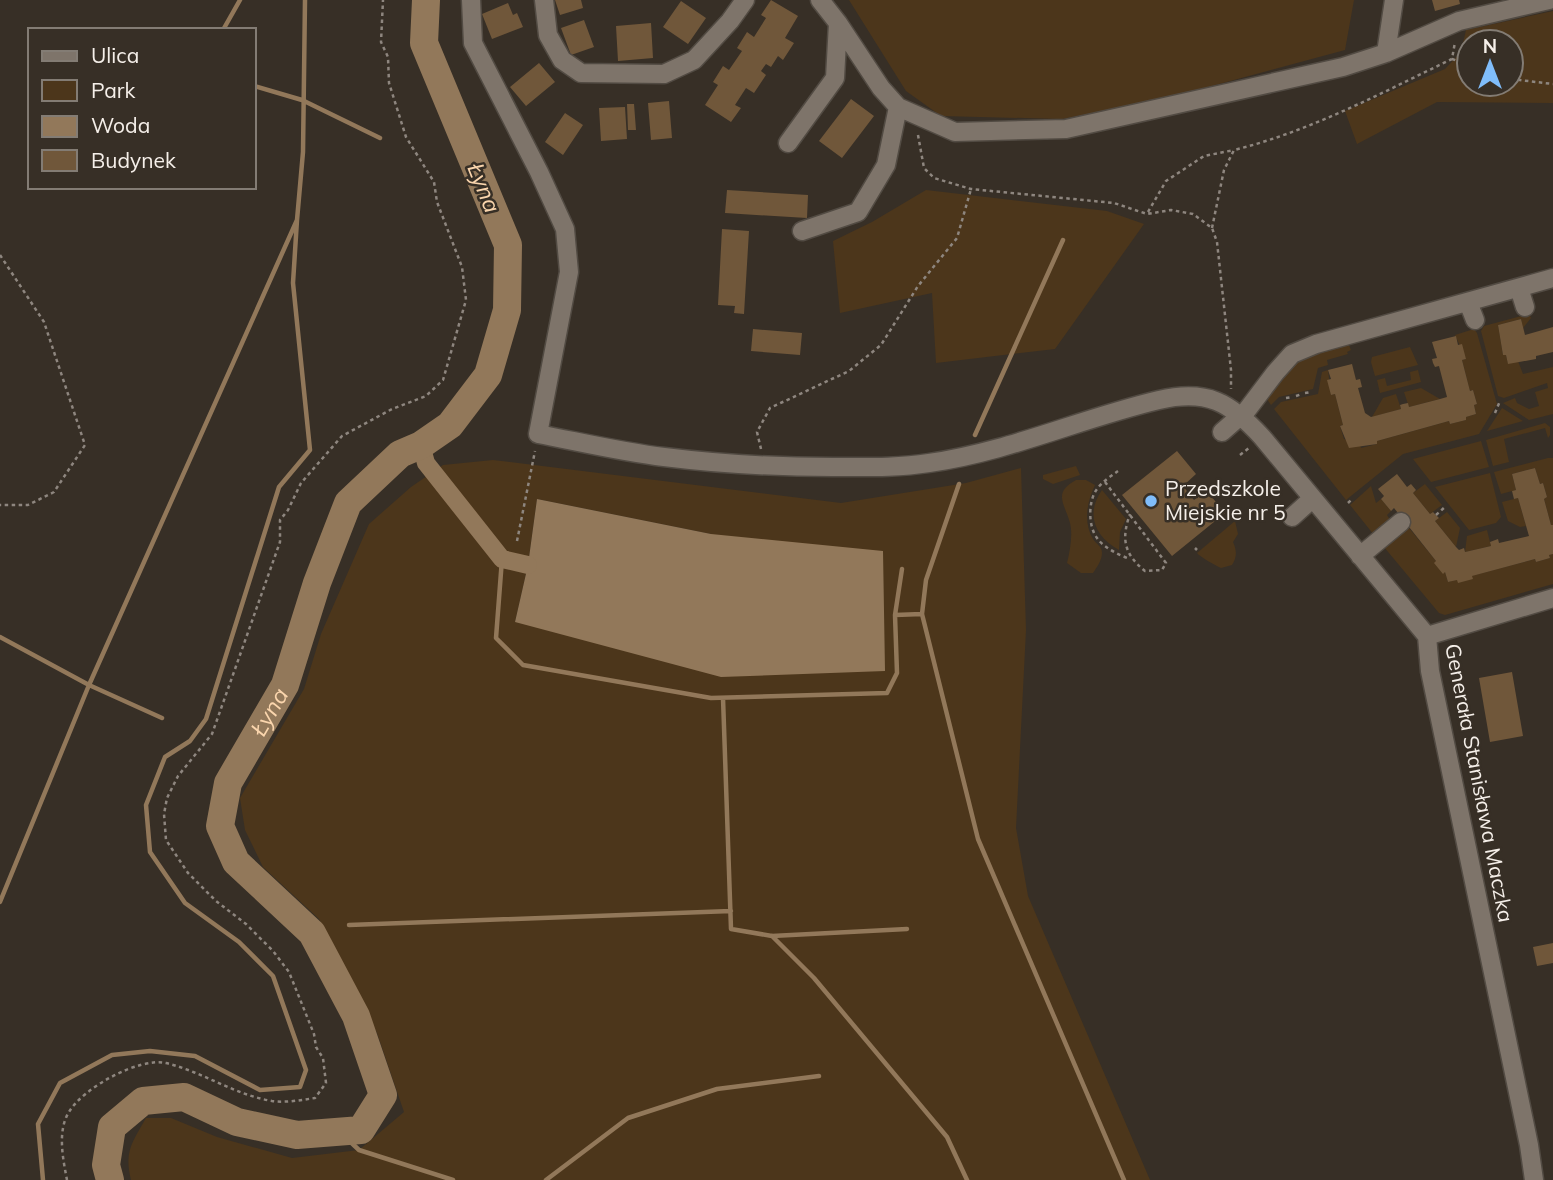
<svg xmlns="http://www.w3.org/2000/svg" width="1553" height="1180" viewBox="0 0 1553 1180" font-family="Mulish,sans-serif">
	<rect width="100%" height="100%" fill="#372f26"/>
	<!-- green -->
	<path fill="#4c361b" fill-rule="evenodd" d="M849 0H1354L1345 50 1167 98 1062 119 941 116 906 91Z
		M1553 11V103L1437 102 1357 144 1345 111 1445 69 1461 52 1466 30ZM1511 42V84H1469V42Z
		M926 190 1107 211 1144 224 1055 349 936 363 932 293 840 313 833 241 872 222Z
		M1529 314 1531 318 1523 328 1521 319 1498 325 1503 355H1506L1508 363 1518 361 1523 374 1553 367V414L1529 420 1503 403 1515 398 1517 403 1529 409 1539 406 1535 392 1548 388 1547 383 1504 398 1498 396 1481 331 1484 326Z
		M1474 329 1477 333 1497 404 1479 434 1403 454 1346 500 1274 409 1281 402 1318 394 1322 372 1328 370 1331 395 1335 394 1343 425 1340 426 1344 439 1360 445 1361 448 1377 444V441L1449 421 1450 424 1466 420V417L1476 414 1474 405 1477 404 1473 390 1470 391 1462 360 1466 359 1455 335Z
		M1348 343 1351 350 1347 352 1348 354 1327 360 1328 365 1318 368 1313 389 1279 397 1271 405 1267 399 1299 360Z
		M1410 347 1418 365 1375 376 1371 362 1372 357Z
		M1418 370 1421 382 1380 393 1377 380 1385 378 1387 386 1411 380 1410 372Z
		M1421 388 1440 399 1409 407 1404 392Z
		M1396 394 1401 409 1372 417 1383 398Z
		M1502 408 1523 421 1487 431Z
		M1545 423 1550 427V435L1548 438 1545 428 1504 439 1509 462 1493 466 1486 440Z
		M1481 441 1489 467 1431 482 1413 459Z
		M1548 458H1553V525H1551L1544 499 1547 497 1543 483 1540 484 1535 468 1512 474 1516 490 1501 494 1494 472Z
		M493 460 841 503 966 483 1021 468 1026 630 1016 828 1028 896 1150 1180H131C124 1151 132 1143 146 1118H171L217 1137 292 1158 359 1150 404 1112 377 1033 319 919 263 867 245 830 240 798 304 689 321 634 369 524 411 487 443 465ZM537 499 711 534 515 622 528 565Z
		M1076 466 1080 475 1053 484 1043 479V475Z
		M1490 473 1501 517 1496 523 1469 530 1435 487Z
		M1076 480H1086L1095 485C1087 502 1083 522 1093 539 1096 544 1102 546 1102 553 1102 560 1097 567 1093 573H1081L1067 563C1070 551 1073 535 1070 523 1065 504 1052 493 1076 480Z
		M1425 484 1442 505 1430 514 1413 493Z
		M1371 486 1376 503 1381 499 1391 511 1387 515 1390 520 1374 535 1350 505Z
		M1102 490 1126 519 1120 532 1119 550C1095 537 1085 514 1102 490Z
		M1518 498 1526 526 1520 527 1508 521 1502 502Z
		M1447 512 1460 528 1456 547 1435 521Z
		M1235 521 1238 534 1233 542C1237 551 1237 557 1232 565L1221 568C1215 565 1200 557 1197 553Z
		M1409 528 1445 572 1448 582 1535 559 1536 562 1550 558 1549 555 1553 554V584L1445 615 1439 613 1384 547Z
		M1487 530 1491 546 1465 552 1467 536Z"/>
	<!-- water -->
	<path fill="#92785a" d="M537 499 711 534 883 551 885 671 721 677 515 622 528 565Z"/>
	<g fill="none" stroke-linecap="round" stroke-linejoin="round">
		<!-- stream -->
		<path stroke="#92785a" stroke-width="4.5" d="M223 30 240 0
			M254 86 302 100 380 138
			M975 435 1063 240
			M959 484 926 580 922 614 978 839 1124 1180
			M502 559 496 638 523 665 711 698 887 693 897 673 895 615 902 569
			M895 615 922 614
			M0 637 89 685 162 718
			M723 698 731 929 772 936 907 929
			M0 902 89 685 297 220 303 152 305 0
			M349 925 731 911
			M772 936 814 978 947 1137 967 1180
			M340 1132 359 1150 453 1180
			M43 1180 38 1124 60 1083 112 1055 150 1051 195 1056 260 1090 300 1087 306 1070 273 976 239 942 185 903 150 852 146 805 165 757 190 741 206 719 279 487 310 450 293 283 297 220
			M546 1180 628 1118 717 1089 819 1076"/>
		<!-- canal -->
		<path stroke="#92785a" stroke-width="18" d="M421 445 426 463 502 559 528 565"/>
		<!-- river -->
		<path stroke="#92785a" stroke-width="28" id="s1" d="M110 1180 106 1165 112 1127 143 1101 184 1097 237 1122 297 1135 361 1130 383 1095 356 1016 312 933 236 862 220 826 228 783 285 685 317 583 348 503 400 454 421 445 450 425 488 375 507 310 508 245 424 43 426 0"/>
	</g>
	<!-- building -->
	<path fill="#70573a" d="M555 0H581L583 8 560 15Z
		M771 0 798 16 785 38 794 43 783 60 778 56 771 67 766 64 761 71 766 75 754 93 746 88 735 105 741 108 731 122 705 105 718 85 713 82 723 66 729 70 742 51 737 48 747 32 754 37 766 18 761 15Z
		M1432 0H1459L1460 4 1435 11Z
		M681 1 706 18 688 44 663 27Z
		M508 3 513 15 517 13 523 27 492 39 482 14Z
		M584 20 594 47 571 55 561 28Z
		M651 23 653 58 618 61 616 26Z
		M539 63 555 82 526 106 510 87Z
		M851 99 874 116 842 158 819 141Z
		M669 101 672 138 651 140 648 103Z
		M627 104H634L636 130H628Z
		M625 107 627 139 601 141 599 108Z
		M565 113 583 125 563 155 545 142Z
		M727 190 808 195 807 218 725 213Z
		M722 229 749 231 744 314 734 313 735 306 718 305Z
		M1521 319 1525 335 1553 327V352L1536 356V359L1508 364 1506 355H1503L1498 325Z
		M753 329 802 333 800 355 751 351Z
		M1456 336 1458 345 1462 344 1466 359 1462 360 1470 391 1473 390 1477 404 1474 405 1476 414 1466 417V420L1450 424 1449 421 1377 441V444L1349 448 1340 426 1343 425 1335 394 1331 395 1327 380 1331 379 1328 370 1352 364 1356 380 1360 379 1362 387 1358 388 1365 413 1371 417 1401 409 1400 405 1403 404 1408 403 1409 407 1440 399 1447 397 1439 366 1435 367 1433 363 1432 359 1437 358 1432 342Z
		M1177 451 1196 474 1183 486 1194 500 1206 490 1225 513 1172 556 1122 495Z
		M1535 468 1540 484 1543 483 1547 497 1544 499 1551 525H1553V554L1549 555 1550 558 1536 562 1535 559 1472 576 1473 579 1458 583 1457 580 1448 582 1445 572 1443 574 1434 563 1436 561 1394 508 1391 511 1381 499 1384 496 1378 489 1397 474 1407 487 1411 484 1416 490 1413 493 1430 514 1433 512 1439 518 1435 521 1456 547 1459 550 1464 548 1465 552 1491 546 1490 542 1498 539 1499 543 1529 536 1518 498 1514 499 1512 491 1516 490 1512 474Z
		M1512 672 1523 736 1490 742 1479 678Z
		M1553 943V963L1537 966 1533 947Z"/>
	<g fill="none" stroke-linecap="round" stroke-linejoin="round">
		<!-- minor casing -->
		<g stroke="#524b43" stroke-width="21">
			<path id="minor" d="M471 0 473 43 539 172 565 229 569 272 538 434C580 442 622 452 664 457 720 464 777 467 833 467 865 467 897 468 929 463 1008 452 1082 418 1159 400 1207 389 1230 402 1262 437L1427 636 1430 671 1529 1145 1534 1180
				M544 0 548 35 562 60 581 73 664 74 694 60 730 21 745 0
				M820 0 838 23 881 88 898 107 955 132 1066 129 1343 67 1386 53 1459 21 1549 0
				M1386 53 1394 0
				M788 143 835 78 838 23
				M802 231 858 212 886 165 898 107
				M1519 288 1525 307
				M1468 302 1475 320
				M1222 432 1247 410 1275 373 1292 354 1316 344 1553 278
				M1292 517 1312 499
				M1360 556 1401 522
				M1427 636 1553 598"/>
		</g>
		<!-- path -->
		<path stroke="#8e867f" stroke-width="2.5" stroke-dasharray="3.5 3.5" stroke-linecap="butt" d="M1452 59 1469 65
			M1511 79 1553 84
			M918 135 924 168 934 178 971 189 1114 203 1147 214 1171 210 1193 214 1212 228 1217 242 1231 370V389
			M1148 212 1166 181 1204 156 1234 150
			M1212 228 1224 170 1234 150C1311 131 1381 93 1452 59L1455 42
			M0 255 44 322 85 445 54 492 28 505H0
			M1305 393 1311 392
			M1296 396 1302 394
			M1286 398 1292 397
			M1495 413 1500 401
			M761 449 757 432 770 408 849 371 881 345 918 286 957 238 971 189
			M1240 455 1249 448
			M1118 471C1111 476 1102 482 1097 489 1088 501 1088 526 1097 538 1104 548 1119 555 1130 559
			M1105 482 1166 563 1162 570 1145 571C1124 554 1121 539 1130 514
			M1348 503 1351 500
			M1436 515 1446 506
			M517 541 535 451
			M1195 548 1197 550
			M67 1180C63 1159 57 1131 69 1112 83 1088 139 1057 166 1063 203 1072 235 1095 272 1101 286 1103 301 1100 315 1098L326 1083 323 1058 316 1047 314 1034 289 972 273 951 246 924 216 901 188 873 166 840 164 814 167 798 178 776 212 734 280 542V520L288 510 301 483 342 436 392 409 426 396 443 380 466 300 462 267 437 202 434 182 406 137 389 83 388 57 381 42 383 0"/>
		<!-- minor -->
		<use href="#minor" stroke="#7e746a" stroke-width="18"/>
	</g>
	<!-- markers -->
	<circle fill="#80bdfa" stroke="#372f26" stroke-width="2.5" cx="1151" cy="501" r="7"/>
	<g text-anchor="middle" stroke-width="5" stroke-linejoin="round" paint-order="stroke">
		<!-- poi labels -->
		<g font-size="21" fill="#f5efe9" stroke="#372f26" text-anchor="start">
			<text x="1165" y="496">Przedszkole<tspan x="1165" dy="24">Miejskie nr 5</tspan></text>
		</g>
		<!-- street labels -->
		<g font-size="21" fill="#f5efe9" stroke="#372f26">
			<text transform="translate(1479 783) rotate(79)" y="7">Generała Stanisława Maczka</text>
		</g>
		<!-- water labels -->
		<g font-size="23" font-style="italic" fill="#fad5ad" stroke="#372f26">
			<text transform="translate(484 188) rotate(68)" y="8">Łyna</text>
			<text dy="8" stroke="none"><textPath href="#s1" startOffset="808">Łyna</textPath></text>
		</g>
	</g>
	<!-- legend -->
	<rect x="28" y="28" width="228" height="161" fill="#372f26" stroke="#837c74" stroke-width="2"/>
	<rect x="42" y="51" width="35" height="10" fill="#7e746a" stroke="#837c74" stroke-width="2"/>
	<text x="91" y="63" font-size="21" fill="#f5efe9">Ulica</text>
	<rect x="42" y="80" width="35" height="21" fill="#4c361b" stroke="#837c74" stroke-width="2"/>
	<text x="91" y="98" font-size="21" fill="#f5efe9">Park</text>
	<rect x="42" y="116" width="35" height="21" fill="#92785a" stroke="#837c74" stroke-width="2"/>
	<text x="91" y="133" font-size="21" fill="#f5efe9">Woda</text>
	<rect x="42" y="150" width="35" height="21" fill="#70573a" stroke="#837c74" stroke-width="2"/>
	<text x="91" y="168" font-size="21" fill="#f5efe9">Budynek</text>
	<!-- north arrow -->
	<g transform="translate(1490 63)"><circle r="33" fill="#372f26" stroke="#837c74" stroke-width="2"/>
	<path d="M0-5L12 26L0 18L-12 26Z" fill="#80bdfa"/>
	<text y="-10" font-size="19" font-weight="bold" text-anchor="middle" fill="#f5efe9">N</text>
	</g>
</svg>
